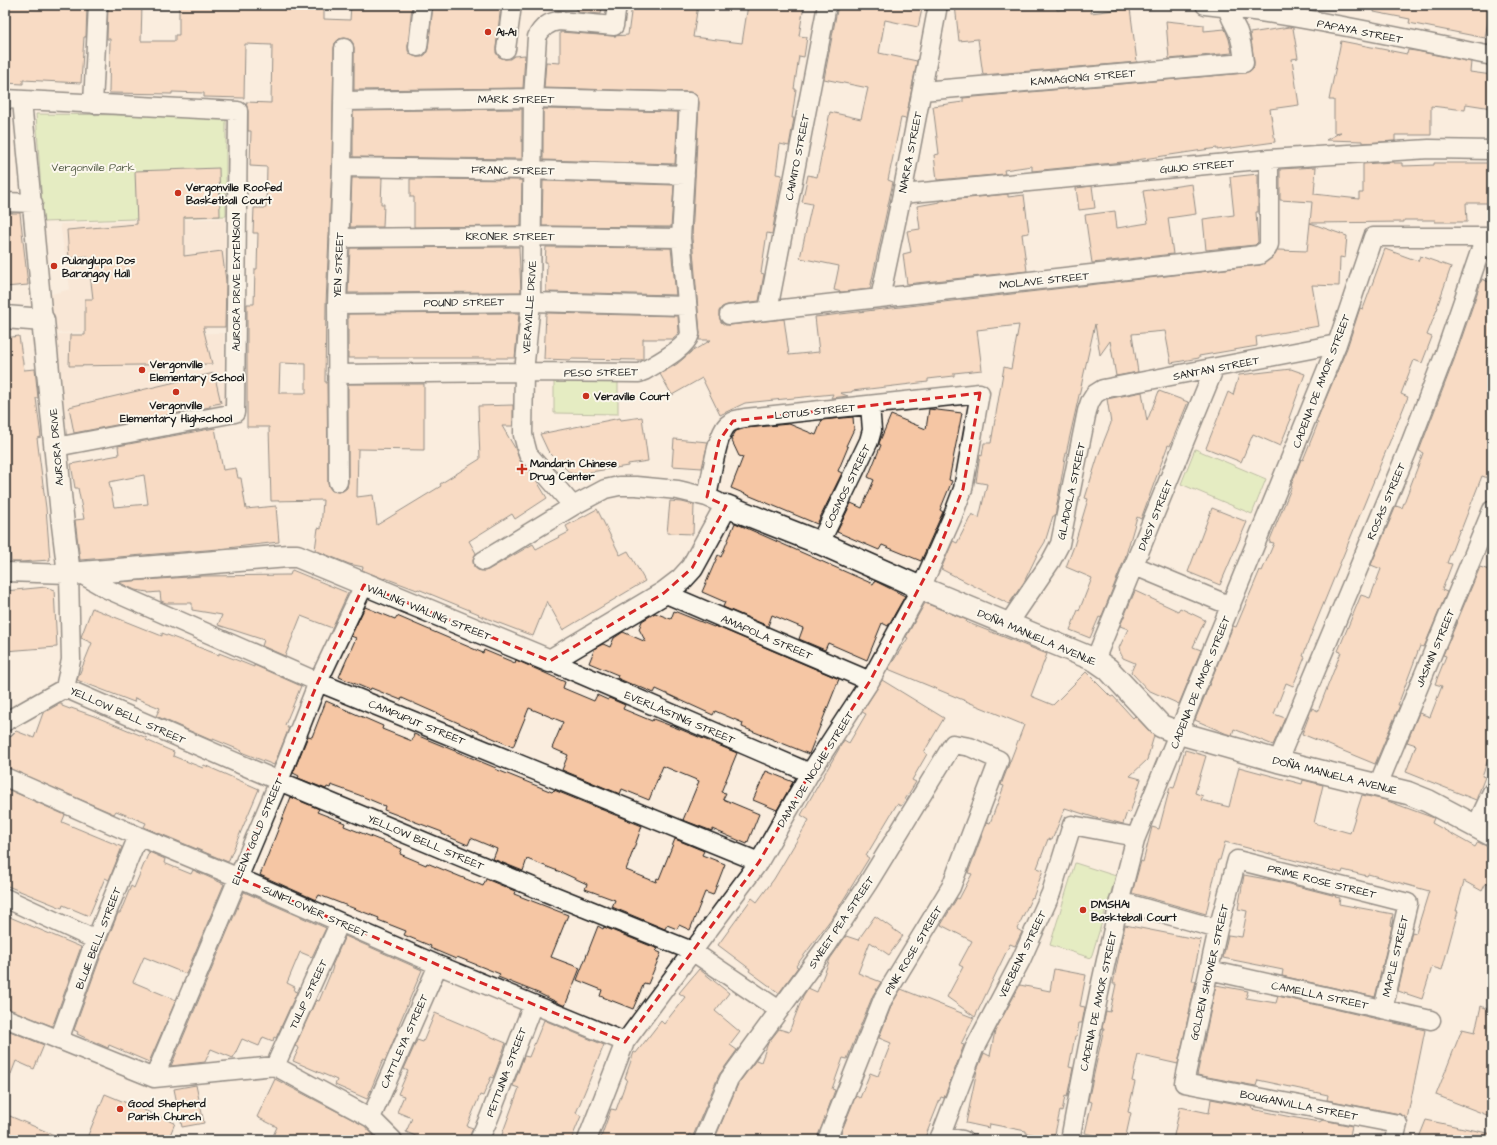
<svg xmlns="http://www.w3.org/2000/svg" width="1497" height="1145" viewBox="0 0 1497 1145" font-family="'Architects Daughter',sans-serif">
	<rect width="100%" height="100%" fill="#faedde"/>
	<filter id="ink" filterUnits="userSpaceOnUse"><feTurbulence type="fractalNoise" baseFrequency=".025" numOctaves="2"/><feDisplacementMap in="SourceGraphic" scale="8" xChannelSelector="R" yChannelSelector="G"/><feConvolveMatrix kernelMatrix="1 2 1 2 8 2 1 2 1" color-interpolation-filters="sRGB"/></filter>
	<g filter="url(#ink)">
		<!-- built -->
		<path fill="#f8e1cd" d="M225 218 228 328 54 333 48 295 70 289 60 224Z
			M224 333 227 406 68 441 55 334Z"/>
		<!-- green -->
		<path fill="#cdeaa1" stroke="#74835e" d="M36 114 226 116V216L43 222Z
			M554 378 618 379V414L554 413Z
			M1195 449 1266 479 1252 514 1181 484Z
			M1075 863 1116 876 1091 958 1050 945Z"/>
		<!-- building -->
		<path fill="#f5c6a4" stroke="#1c1c1c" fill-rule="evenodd" d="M5 5H87L86 37H84L81 83 23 80V84L5 83Z
			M108 5H142L141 41H175V35H179V5H324V19L350 20 351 5H412L408 46V51L411 55 417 57H422L426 54 428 49 433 5H501L496 48V53L499 57 505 59H510L514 56 525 55 523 88 354 90V48L353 43 350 39 345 38 339 39 335 43 334 48 332 167 326 304 325 382H327L328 482 329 487 332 491 338 492 343 491 347 488 348 482V384H424V450L358 449 357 497 373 495 377 525 441 486 440 484 480 459 478 406 513 405V426H502L515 448 520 461 535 478 547 498 515 519 512 514 469 541 476 553 473 561 474 567 478 570 484 571 488 570 533 544 536 549 569 532 566 526 597 509 620 555 628 551 645 581 563 630 547 601 533 636 478 615 479 614 418 589 417 590 385 578 384 579 362 570 363 567 349 564 315 550 318 528 321 529 323 500 271 501 269 427H247V304H254L255 269H257L258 233H253L254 208H266L267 167 250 166 251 131H248V111L246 102 271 103 272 45 245 44 244 98 204 97V93L172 92V94L109 93 110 39H107ZM280 363 306 364V393H279Z
			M577 5H602L601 14 577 12Z
			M632 5H698L693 37 742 43 748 5H804L799 36 807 37 804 57 799 56 794 89H796L792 118H794L789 146 780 144 776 174 782 175 772 234 767 233 761 273 764 274 759 301 727 305 722 307 719 311V316L721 322 725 325H730L784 319 789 355 819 352 815 317 1260 265 1273 257 1278 250 1307 251 1310 223 1347 236 1345 258 1340 257 1339 286 1312 285 1319 326 1256 337 1257 346 1199 356V358L1171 363 1165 331 1132 334 1138 372 1116 376 1110 341 1100 355 1095 324 1065 458 1055 516H1053L1045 542 1037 555 1024 582 1009 604 941 569 953 541 957 543 972 514 979 518 987 484 976 482 980 455 982 456 984 443H991L1004 367 1011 369 1019 325 977 330 982 370 954 373V376L928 379V382L852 391V392L840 393 848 396 831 398 833 394 745 403 720 415 702 378 672 395 660 374 677 364 691 352 711 340H699L700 333 692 238 699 103 698 98 695 93 689 92 544 88 546 62 560 63V32L613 36 628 35Z
			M838 5H923L918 27 885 20 879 53 917 61 906 119 901 118 894 152 888 180 893 182 870 289 842 292 834 290 839 266 800 258 812 204 802 202 808 175 817 177 830 112 861 119 868 88 824 79Z
			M955 5H1056L1057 10 1090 6 1091 13 1130 8 1137 62 983 75 978 39 959 41Z
			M1375 5H1491L1485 38 1409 23 1410 19 1374 12Z
			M1166 21 1204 25V31L1225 29 1229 39 1232 53 1169 59Z
			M1289 27 1293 28 1298 58 1292 59 1299 105 1270 109 1275 142 1217 150V148L1123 162 1032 171V166L1004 170 1005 174 937 180 934 155 939 154 933 106 963 102V98L1245 73 1250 71 1254 67V62L1250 33Z
			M1341 41 1407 54 1408 50 1416 51 1471 62 1470 72 1492 75V108L1466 104 1465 110 1431 106V135H1395V141L1362 143V141L1326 140 1341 132 1334 133V100H1329Z
			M522 109V159L353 157V111Z
			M543 109 678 112 675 164 543 160Z
			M1394 162V163H1402V166L1434 165V163H1492V203H1466L1467 222H1435V220H1404V222L1310 223 1312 202 1280 200V169L1316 167 1314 194 1359 199V193H1363V164Z
			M219 168 220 216 184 217V256L222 251 226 281 225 327H203L212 364 69 366 70 335H85V299H93L88 256 69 258 67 230 137 224 135 171Z
			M1258 174V212H1256L1258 242 1255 245 1206 250 1203 219 1234 215 1230 177Z
			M352 178H382L381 204H384L383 227H350Z
			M410 179 522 180 521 226 414 227V197H410Z
			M543 181 674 185 671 227 542 226Z
			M1192 184 1196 214 1168 218 1173 254 1092 263 1085 215 1115 211 1117 228 1148 223 1143 191Z
			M1092 186 1095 208 1079 210 1076 188Z
			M1008 194V197L1024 195 1029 233 1022 234 1027 271 907 284 903 254 911 252 907 231 920 229 917 206 940 202V201Z
			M5 213H20L28 285 5 287Z
			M519 247 521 292 348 293 350 248Z
			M546 247 671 248 676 295 546 292 547 262H545Z
			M1385 249 1418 261 1420 256 1451 267 1437 307H1438L1427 335 1432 337 1422 363 1414 360 1401 394 1408 397 1312 632 1303 656 1305 657 1293 686 1286 683 1274 714 1285 718 1273 745 1234 729 1232 735 1227 734 1195 720 1233 626 1236 627 1260 570 1262 571 1274 543 1269 542 1292 486H1291L1301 459 1303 460 1318 423 1316 422 1347 348 1360 308 1363 309Z
			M1482 279 1492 283V467L1488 478 1482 476 1461 530 1460 529 1447 563 1452 564 1442 590 1447 592 1424 647 1420 646 1398 705H1400L1375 764 1302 734 1312 708 1318 711 1341 652 1338 651 1361 595 1370 598 1381 569 1371 565 1396 506 1402 508 1423 453 1419 451 1454 360Z
			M519 313 515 358H348V314Z
			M546 313 678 316 679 332 673 339H643V359L641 360 571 359V360L544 359Z
			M19 336 24 370 35 369 38 398H36L41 437 37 438 46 508 50 560 20 562H11L10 549H5V516L8 515 7 505H9L5 478V338Z
			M1291 369 1305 374 1289 418 1291 419 1280 446 1253 434 1241 462 1206 448 1228 392 1233 395 1239 375Z
			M214 373 221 403 210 405V407L74 433 69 407Z
			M1159 391 1188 402 1170 446 1168 445 1141 519 1137 517 1125 558 1101 618 1099 617 1090 638 1070 630 1078 610 1079 611 1092 578 1066 567 1074 546 1088 499 1085 498 1098 456 1111 423 1107 399 1142 392 1147 421Z
			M929 409 962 413 949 480 952 481 940 510 943 512 942 514 921 561 882 545 879 550 837 532 851 503 862 508 874 480 868 477 881 445 879 444V443L891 415 926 429Z
			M642 417 648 461 628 464V466L578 474 570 473 548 451 540 434 620 418 621 420Z
			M853 417 854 429 846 446 848 447 838 471 842 473 817 524 731 488 743 457 739 456 731 439 736 431 746 428 789 424 816 435 822 420Z
			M215 428 223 470 236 468 238 478H241L246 509 276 506 279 542 219 549 80 560 75 520 84 519 78 488H75L71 464 119 455 118 446ZM144 475 148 504 114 507 109 482Z
			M674 439 708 442 702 468 672 466Z
			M670 501 682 502 694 505 693 534 667 533Z
			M1212 508 1247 522 1220 585 1188 572Z
			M735 523 873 584 875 581 905 596 888 626 882 623 867 660 828 643 825 650 799 639 803 628 772 615 768 626 723 607 725 602 702 592 718 555 721 557Z
			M1480 567 1492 571V749L1482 776 1485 777 1476 800 1406 772 1416 745 1407 742 1419 713 1430 717 1442 686 1435 684 1446 656 1443 655Z
			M292 570 348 593 332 628 301 616 285 656 262 646 264 640 218 625 222 615 192 610V603H166L161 601 160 592 148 593V592L135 590 118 582 202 576 290 575Z
			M46 587 54 590 57 647 5 651V591Z
			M1135 591 1178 611 1180 608 1205 620 1193 647 1201 650 1179 704 1148 690 1131 672 1135 663 1123 658 1120 652 1119 648 1128 629 1120 626Z
			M925 603 967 620 966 622 1047 654 1031 696 1053 705 1086 672 1111 697 1113 696 1133 718 1135 716 1154 736 1147 760 1130 776 1141 779 1130 813 1127 812 1123 824 1101 818 1099 819 1065 808 1052 840 1048 839 1037 868 1043 870 1033 898 1032 897 1017 929 1022 932 1015 946 1010 944 975 1017 947 997 963 967 959 965 972 941 941 925 957 898 959 899 972 874 968 873 987 822 990 823 1004 786 1001 785 1024 725 888 669 908 638 906 637Z
			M365 607 395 619 397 616 483 653 484 650 515 663 516 660 565 682 563 688 594 701 597 695 608 700 609 698 625 705 623 709 652 721 653 719 682 730 737 753 721 792 726 793 723 799 759 814 747 844 712 829V831L683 820 699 781 663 766 649 800 622 789 620 794 562 770 568 755 552 748 563 722 529 708 513 747 402 698 401 700 371 688 370 690 339 677 356 638 351 636Z
			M92 608 162 636V633L219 655V653L254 667V665L301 686 285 725 288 726 287 728H289L274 765 241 752 242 751 213 739V741L156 716 160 708 135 698 134 702 77 680 92 643 81 638V637Z
			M674 611 714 627 715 626 839 679 809 754 742 727 743 723 715 711 713 715 656 689 654 693 633 684V685L617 678 618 675 589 663 595 648 603 644 610 647 614 638 623 632 646 642 639 629 642 621 655 613 671 619Z
			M882 680 944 718 924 752 927 754 912 780 916 782 901 806 897 804 866 856 869 858 834 915 796 966 798 967 779 993 749 971 750 969 718 945 752 898 757 902 774 879 809 820 801 815 844 740 849 743 866 714 862 712Z
			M326 701 383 726 382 729 412 741 414 734 472 758 496 768 495 769 552 792 554 790 642 826 626 870 656 882 657 878 659 879 675 839 704 851 702 855 725 864 713 895 705 892 690 930 679 925 677 929 667 925 665 929 612 907 615 900 585 889 587 884 563 873 527 859 523 871 493 859 497 849 471 838 468 845 442 834V832L384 810 385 806 359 795 331 785 330 788 327 787 326 789 298 778 299 776 293 773 308 736 312 737Z
			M59 704H62V706L70 709 71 708 94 716 147 738 146 740 174 752 173 756 203 768 204 765 259 789 228 862 144 827 146 823 116 811 114 814 5 767V742L16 731 34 738 43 713Z
			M1185 750 1206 756 1195 793 1203 796 1201 800 1229 807 1239 767 1302 784 1303 780 1323 785 1314 823 1350 833 1362 795 1385 800 1434 818 1432 823 1475 847 1478 842 1492 849V887L1486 883 1482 891 1464 881 1456 911H1458L1442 970 1432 967 1422 999 1398 991 1412 932 1416 933 1429 891 1368 874 1367 876 1343 870 1342 873 1225 842 1220 860H1218L1206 914 1132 893 1141 861 1143 862 1152 827 1159 829 1170 787 1174 788Z
			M766 771 793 782 777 810 753 800Z
			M5 788 65 815 62 822 122 847 109 880 105 878 89 916 63 905 62 908 5 885Z
			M291 797 319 809 317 812 345 823 344 826 402 849 400 854 426 865 427 863 483 886 486 879 515 891 514 894 568 915 551 957 580 968 565 1006 538 993 498 977 500 974 457 957 456 959 430 948 431 946 404 935 406 931 378 920 379 918 319 895 316 900 260 875Z
			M149 852 165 859 164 863 191 874 193 870 224 884 186 974 144 957 133 982 176 1000 149 1062 109 1045 108 1048 77 1034 78 1032 74 1030 100 958 118 913H120L131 886 134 888Z
			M1244 875 1277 881 1336 896 1335 897 1340 898 1339 904 1393 914 1391 925 1392 926 1375 997 1282 976 1283 970 1223 958 1228 935 1242 937 1247 911 1238 909Z
			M244 892 326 928 312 957 300 952 287 983 295 987 294 991 297 992 276 1038 274 1037 273 1041 263 1037 259 1046 242 1039 233 1058 211 1049 205 1062 171 1066Z
			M5 915 81 947 54 1022 52 1026 5 1008Z
			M875 916 903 936 889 955 870 942 858 973 881 982 873 995 847 1059 843 1058 832 1089 835 1090 817 1140H721L715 1138 738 1084 756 1060 761 1062 768 1043 779 1029 789 1032 803 996 808 988 817 992 830 959 846 936 858 940Z
			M1125 925 1201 940 1192 981H1196L1178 1064 1138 1055 1132 1081 1135 1082 1128 1112 1131 1113 1125 1140H1110V1139L1085 1133 1092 1102 1088 1101 1104 1028H1102L1106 1011 1110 1012 1116 984H1113Z
			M598 926 603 929 604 927 658 949 656 951 661 953 648 984 644 983 633 1009 600 996 602 990 577 980Z
			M345 936 422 970 397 1029 398 1030 385 1061 383 1060 367 1099 335 1085 337 1080 293 1061 299 1048 295 1046 316 1000 319 1001 332 970 333 966H332Z
			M699 969 729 993 715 1011 740 1032 730 1045 737 1050 719 1075 693 1136 689 1134 687 1140H600L611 1109 616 1110 627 1079 625 1078 634 1052 636 1053 661 1021 664 1024 685 997 679 993Z
			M1054 969 1086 975 1080 1006 1085 1007 1082 1023H1079L1077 1036H1075L1069 1067 1073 1068 1067 1097 1065 1096 1062 1112 1060 1111 1054 1138 1026 1133V1131L990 1124 989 1128 966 1123 977 1070 984 1053 990 1056 995 1031 1020 985 1050 991Z
			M1216 985 1248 991 1246 998 1276 1003 1278 996 1425 1030 1407 1119 1400 1114 1327 1100 1328 1095 1258 1080 1256 1086 1197 1075Z
			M901 989 974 1018 961 1044 964 1045 944 1098 941 1097 924 1140H838L855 1098 856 1096 860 1098 870 1073 878 1076 891 1043 879 1038 892 1004Z
			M1481 1006 1492 1011V1117L1436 1095 1462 1029 1475 1032Z
			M435 1013 506 1043 493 1078 491 1077 483 1096 480 1095 467 1126 473 1128 468 1140H425L406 1132 412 1118 397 1112 404 1096 398 1094 408 1071 404 1069 417 1040 423 1042Z
			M544 1020 604 1045 576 1113 581 1116 571 1140H500L519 1088 513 1086 524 1056 529 1057Z
			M5 1029 44 1045 34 1069 16 1061 6 1087Z
			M275 1079 365 1126 378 1140H271L277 1127 257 1117Z
			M196 1085 204 1123 182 1127 174 1089Z
			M105 1094 175 1123 168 1140H86Z
			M1211 1099 1253 1107 1252 1109 1291 1117 1319 1122 1323 1120 1352 1126 1349 1140H1173L1180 1107 1209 1113Z
			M5 1114 66 1140H5Z
			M1426 1120 1492 1134 1491 1140H1418Z"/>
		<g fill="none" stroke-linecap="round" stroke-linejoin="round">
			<!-- minor casing -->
			<g stroke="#1c1c1c" stroke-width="21">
				<path id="minor" d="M1205 5C1301 15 1397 37 1492 56
					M418 47 423 5
					M506 49 512 5
					M922 91 1244 63C1243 52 1242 42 1238 32 1234 23 1228 15 1227 5
					M5 99 238 111 235 413 56 447
					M22 101 43 320
					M93 104 98 5
					M342 167 533 170 685 175
					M902 194 1269 159 1429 149 1492 150
					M5 202 33 203
					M339 238 533 236 681 238
					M880 298 902 194 938 5
					M337 304 531 302 687 306
					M768 310 827 5
					M729 315 1259 255 1267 249 1269 244V159
					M337 374 524 372 639 373 644 371C657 363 686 349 690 334L681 238 689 102 533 98 343 101
					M338 482 337 304 342 167 344 48
					M573 506 528 454 523 435 524 372 531 302 533 98 537 37C542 27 549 22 559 21L614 26 617 5
					M820 543 869 441 872 430 870 405
					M483 561 573 506 605 489 619 486H636L678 490 707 497 718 502
					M1135 566 1231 606
					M5 572 69 574 71 660 65 688 5 722
					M79 573 107 589 318 682 759 862
					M664 593 870 681
					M1009 623 1051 561 1060 544 1087 411 1090 402 1095 394 1103 389 1337 344
					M1095 660 1214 369
					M550 661 810 773
					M65 688 279 781 550 894 692 951 779 1010
					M1278 761 1407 452 1444 356 1485 237
					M5 777 138 836 237 877 438 965 625 1042
					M1378 785 1492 510
					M1476 826 1492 792
					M5 898 96 940
					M1119 901 1218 929
					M1209 970 1431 1020
					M1383 1009 1408 903 1237 860 1218 929 1184 1083 1398 1124 1394 1140
					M5 1018 154 1078 275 1066 371 1118 393 1140
					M59 1040 90 954 138 836
					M275 1066 340 922
					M154 1078 279 781 318 682 364 585
					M371 1118 438 965
					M940 1136 963 1140
					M479 1140 489 1118 533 1004
					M587 1140 625 1042 759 862 810 773 870 681 921 588 952 518 963 489 980 393 745 418C739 419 732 420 727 425 716 436 711 480 707 497
					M703 1140 729 1079 827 945 868 883 953 744 970 747 999 760 951 887 883 999 827 1140
					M939 1140 974 1049 1021 960 1051 893 1072 825 1136 837
					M1070 1140C1089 1038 1109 937 1136 837L1337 344 1373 237H1492"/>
			</g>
			<!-- tertiary casing -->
			<g stroke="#1c1c1c" stroke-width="25">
				<path id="tertiary" d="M5 317 43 320 63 525 69 574 288 556H297L550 661 664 593 681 580 692 568 726 506 820 543 921 588 1095 660 1108 669 1161 726 1179 733 1278 761 1408 793 1428 801 1492 835"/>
			</g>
			<!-- minor -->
			<use href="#minor" stroke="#fbf7ec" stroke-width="18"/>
			<!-- tertiary -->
			<use href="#tertiary" stroke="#fbf7ec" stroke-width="22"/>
		</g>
	</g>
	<!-- marked area -->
	<path d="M0 0H1497V1145H0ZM980 393 963 489 937 554 870 681 810 773 759 862 625 1042 438 965 237 877 318 682 364 585 550 661 664 593 692 568 726 506 707 497 719 441 733 421Z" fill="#faedde" fill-opacity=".55" fill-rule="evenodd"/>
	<path fill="none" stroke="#d62828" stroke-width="3" stroke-dasharray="8 5" stroke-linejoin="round" d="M980 393 963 489 937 554 870 681 810 773 759 862 625 1042 438 965 237 877 318 682 364 585 550 661 664 593 692 568 726 506 707 497 719 441 733 421Z"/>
	<!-- markers -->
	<g fill="#c8321e" stroke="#fbf7ec" stroke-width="1.5">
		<circle cx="488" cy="32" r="4"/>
		<circle cx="178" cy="193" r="4"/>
		<circle cx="54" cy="266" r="4"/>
		<circle cx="142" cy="370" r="4"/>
		<circle cx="176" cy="392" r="4"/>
		<circle cx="586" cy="396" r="4"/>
		<path d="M520 463h4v4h4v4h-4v4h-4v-4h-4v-4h4z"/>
		<circle cx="1083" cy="910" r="4"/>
		<circle cx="120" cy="1109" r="4"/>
	</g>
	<g text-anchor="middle" stroke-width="4" stroke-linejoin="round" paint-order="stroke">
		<!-- street labels -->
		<g font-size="11" fill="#1c1c1c" stroke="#fbf7ec">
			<text transform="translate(1360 31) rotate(11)" y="4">PAPAYA STREET</text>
			<text transform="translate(1083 77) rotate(-5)" y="4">KAMAGONG STREET</text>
			<text x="516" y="103">MARK STREET</text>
			<text transform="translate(910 152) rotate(-79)" y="4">NARRA STREET</text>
			<text transform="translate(797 157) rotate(-79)" y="4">CAIMITO STREET</text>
			<text transform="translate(1197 166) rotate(-5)" y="4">GUIJO STREET</text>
			<text transform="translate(513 170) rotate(1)" y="4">FRANC STREET</text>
			<text x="510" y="240">KRONER STREET</text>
			<text transform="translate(338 265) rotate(-88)" y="4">YEN STREET</text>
			<text transform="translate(1044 280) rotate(-6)" y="4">MOLAVE STREET</text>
			<text transform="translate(236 282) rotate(-90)" y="4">AURORA DRIVE EXTENSION</text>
			<text transform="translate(464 302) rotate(-1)" y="4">POUND STREET</text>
			<text transform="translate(529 307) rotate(-86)" y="4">VERAVILLE DRIVE</text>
			<text transform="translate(1216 368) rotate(-11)" y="4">SANTAN STREET</text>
			<text transform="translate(601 372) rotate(-1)" y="4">PESO STREET</text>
			<text transform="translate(1321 381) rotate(-69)" y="4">CADENA DE AMOR STREET</text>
			<text transform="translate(815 411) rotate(-6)" y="4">LOTUS STREET</text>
			<text transform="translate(56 447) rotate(-95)" y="4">AURORA DRIVE</text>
			<text transform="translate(847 486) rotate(-64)" y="4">COSMOS STREET</text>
			<text transform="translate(1071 491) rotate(-78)" y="4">GLADIOLA STREET</text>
			<text transform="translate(1386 501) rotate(-67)" y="4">ROSAS STREET</text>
			<text transform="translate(1155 515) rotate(-68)" y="4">DAISY STREET</text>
			<text transform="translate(429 612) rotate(22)" y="4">WALING WALING STREET</text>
			<text transform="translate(767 637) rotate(23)" y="4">AMAPOLA STREET</text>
			<text transform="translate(1037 637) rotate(23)" y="4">DOÑA MANUELA AVENUE</text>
			<text transform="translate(1435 648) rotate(-67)" y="4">JASMIN STREET</text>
			<text transform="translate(1200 682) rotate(-68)" y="4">CADENA DE AMOR STREET</text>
			<text transform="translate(128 715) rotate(24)" y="4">YELLOW BELL STREET</text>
			<text transform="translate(680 717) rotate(23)" y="4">EVERLASTING STREET</text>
			<text transform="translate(417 722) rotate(22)" y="4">CAMPUPUT STREET</text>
			<text transform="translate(815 769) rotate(-58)" y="4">DAMA DE NOCHE STREET</text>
			<text transform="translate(1335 775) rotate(14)" y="4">DOÑA MANUELA AVENUE</text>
			<text transform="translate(257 831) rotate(-67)" y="4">ELENA GOLD STREET</text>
			<text transform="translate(426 842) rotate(23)" y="4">YELLOW BELL STREET</text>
			<text transform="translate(1322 881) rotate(14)" y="4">PRIME ROSE STREET</text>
			<text transform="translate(315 911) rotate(24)" y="4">SUNFLOWER STREET</text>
			<text transform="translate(841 922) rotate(-56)" y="4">SWEET PEA STREET</text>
			<text transform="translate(98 938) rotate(-69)" y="4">BLUE BELL STREET</text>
			<text transform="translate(913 950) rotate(-59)" y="4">PINK ROSE STREET</text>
			<text transform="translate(1022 954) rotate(-64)" y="4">VERBENA STREET</text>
			<text transform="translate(1395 956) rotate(-77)" y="4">MAPLE STREET</text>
			<text transform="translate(1209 972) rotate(-77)" y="4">GOLDEN SHOWER STREET</text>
			<text transform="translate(308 994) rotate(-65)" y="4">TULIP STREET</text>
			<text transform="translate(1320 995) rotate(12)" y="4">CAMELLA STREET</text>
			<text transform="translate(1098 1001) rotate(-78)" y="4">CADENA DE AMOR STREET</text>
			<text transform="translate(404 1041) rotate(-66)" y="4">CATTLEYA STREET</text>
			<text transform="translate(506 1072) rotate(-69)" y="4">PETTUNIA STREET</text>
			<text transform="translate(1299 1105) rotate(11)" y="4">BOUGANVILLA STREET</text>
		</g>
		<!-- poi labels -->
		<g font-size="11" font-weight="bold" fill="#1c1c1c" stroke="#fbf7ec" text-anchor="start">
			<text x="496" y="36">A1-A1</text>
			<text x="186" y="191">Vergonville Roofed<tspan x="186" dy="13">Basketball Court</tspan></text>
			<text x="62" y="264">Pulanglupa Dos<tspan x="62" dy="13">Barangay Hall</tspan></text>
			<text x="150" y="368">Vergonville<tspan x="150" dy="13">Elementary School</tspan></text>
			<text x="594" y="400">Veraville Court</text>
			<text x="176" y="409" text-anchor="middle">Vergonville<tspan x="176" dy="13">Elementary Highschool</tspan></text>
			<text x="530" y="467">Mandarin Chinese<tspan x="530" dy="13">Drug Center</tspan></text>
			<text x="1091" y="908">DMSHAI<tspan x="1091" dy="13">Baskteball Court</tspan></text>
			<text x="128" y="1107">Good Shepherd<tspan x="128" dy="13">Parish Church</tspan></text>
		</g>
		<!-- park labels -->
		<g font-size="11" fill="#515a44" stroke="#fbf7ec">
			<text x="93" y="171">Vergonville Park</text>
		</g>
	</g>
	<!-- margin -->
	<rect width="1497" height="1145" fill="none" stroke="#fbf7ec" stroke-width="20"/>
	<rect x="10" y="10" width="1477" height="1125" fill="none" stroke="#1c1c1c" stroke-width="1.5" filter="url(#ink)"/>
</svg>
